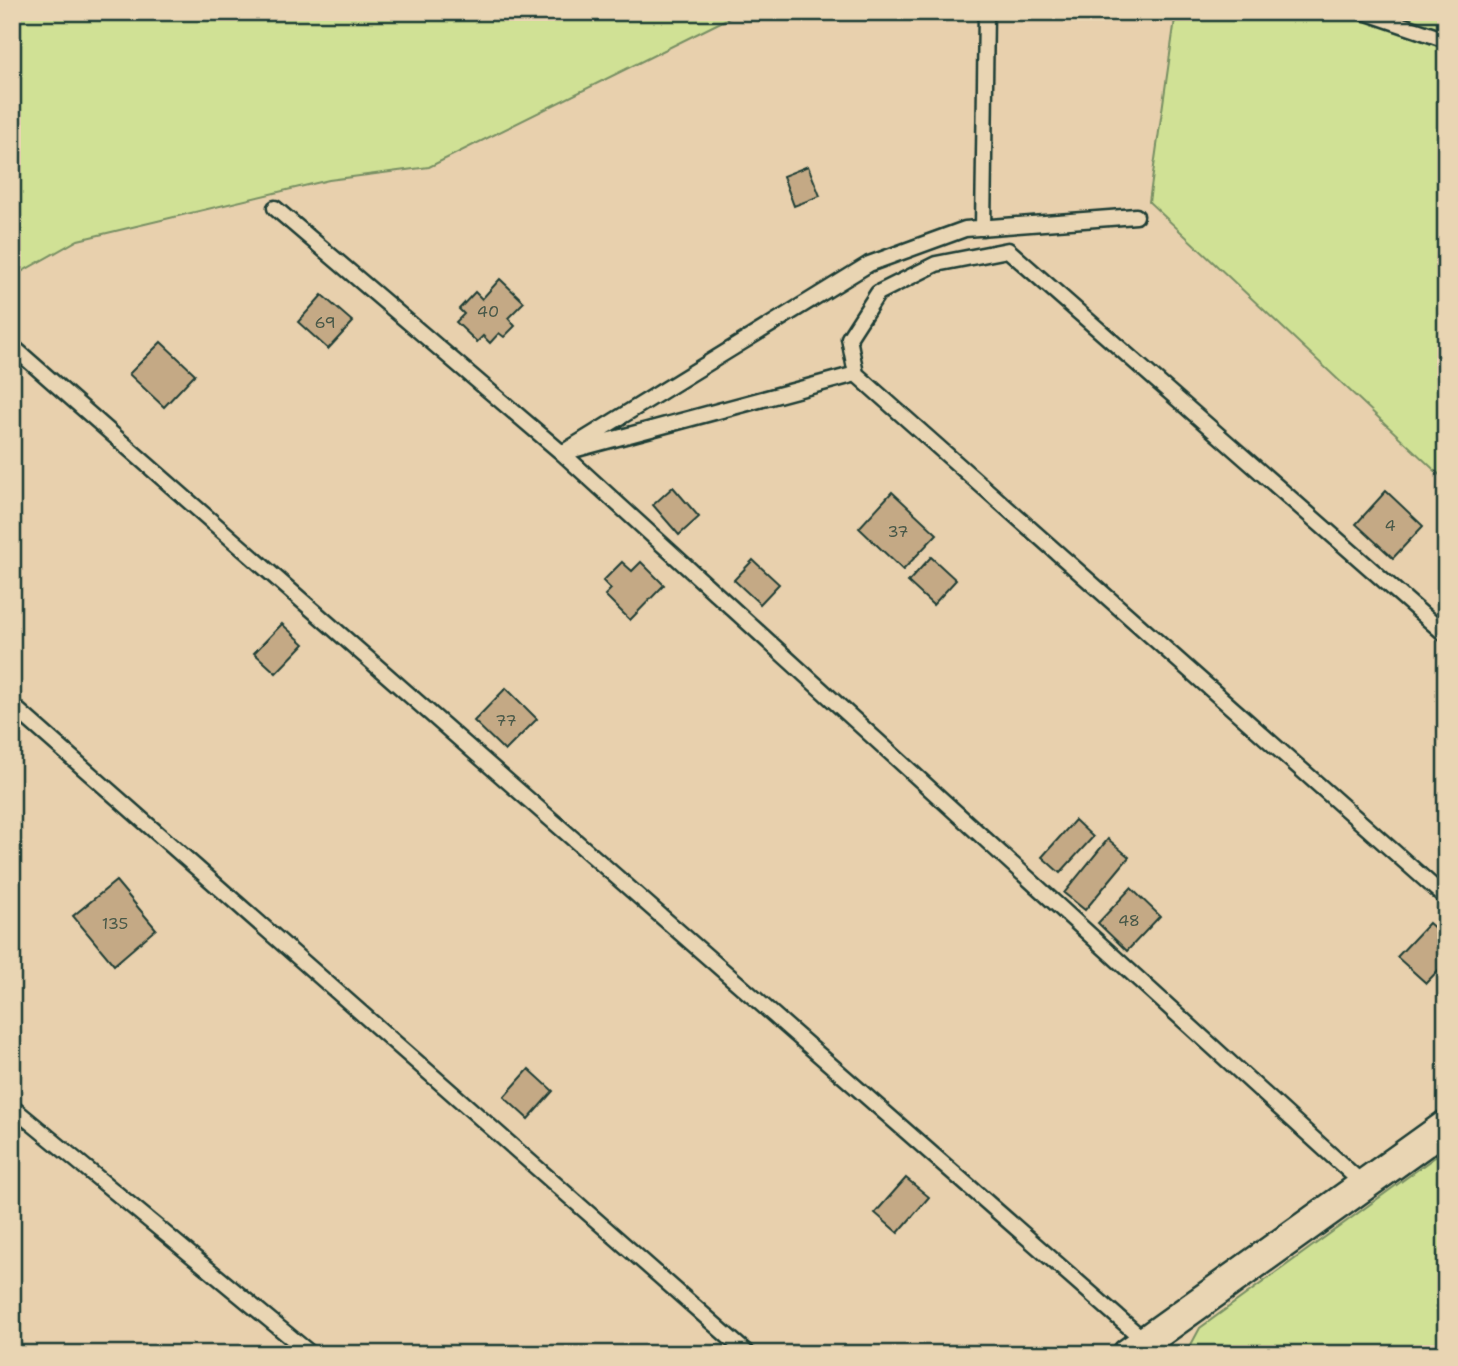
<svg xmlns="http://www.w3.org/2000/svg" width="1458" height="1366" viewBox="0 0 1458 1366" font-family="'Shantell Sans',sans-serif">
	<rect width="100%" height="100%" fill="#e8d0ad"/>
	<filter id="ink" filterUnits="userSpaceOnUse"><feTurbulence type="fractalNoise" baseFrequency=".0143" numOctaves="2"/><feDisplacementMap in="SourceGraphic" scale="14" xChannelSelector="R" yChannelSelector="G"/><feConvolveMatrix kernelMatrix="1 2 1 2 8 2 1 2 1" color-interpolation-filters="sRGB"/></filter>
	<g filter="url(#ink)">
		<!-- green -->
		<path fill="#d0e195" stroke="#788f64" stroke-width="2" d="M12 12H741L429 167 329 180 78 240 12 277Z
			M1176 12H1446V481L1149 202Z
			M1446 1149V1354H1186L1200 1328Z"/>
		<!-- building -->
		<path fill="#c4a985" stroke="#1f3d34" stroke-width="2" d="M808 166 820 196 794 206 783 176Z
			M500 279 524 302 508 318 515 326 504 337 499 333 490 343 483 336 477 342 456 322 464 314 459 309 475 292 482 299Z
			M322 295 353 322 328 349 298 322Z
			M161 342 195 374 164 407 129 374Z
			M673 487 699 517 679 535 653 505Z
			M1386 491 1423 526 1393 558 1356 524Z
			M892 492 937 534 903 570 859 528Z
			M931 557 956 580 933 605 908 582Z
			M753 560 779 584 760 604 734 580Z
			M622 562 632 571 641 562 664 585 630 620 605 595 611 589 603 581Z
			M282 624 304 644 276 673 254 653Z
			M506 688 537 719 505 751 474 721Z
			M1075 820 1093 837 1060 873 1042 857Z
			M1108 839 1129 857 1085 910 1064 893Z
			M116 881 156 929 114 965 73 916Z
			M1131 888 1160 916 1127 951 1098 923Z
			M1429 923 1446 938V962L1426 983 1397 957Z
			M529 1069 553 1091 528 1119 504 1097Z
			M906 1178 929 1197 898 1233 875 1213Z"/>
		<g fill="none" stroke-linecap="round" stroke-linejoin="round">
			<!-- service casing -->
			<g stroke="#1f3d34" stroke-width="19">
				<path id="service" d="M1364 12 1446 40
					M275 208 562 453 869 264 965 229 1136 216
					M983 228 986 12
					M12 346 1145 1341
					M856 374 562 453 1363 1184
					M1446 635 1008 250 936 264 878 293 849 338 856 374 1446 898
					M12 705 748 1354
					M12 1107 311 1354"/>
			</g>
			<!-- minor casing -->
			<g stroke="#1f3d34" stroke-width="35">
				<path id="minor" d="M1128 1354 1446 1126"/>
			</g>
			<!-- service -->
			<use href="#service" stroke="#e9d5b3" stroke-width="14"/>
			<!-- minor -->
			<use href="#minor" stroke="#e9d5b3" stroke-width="30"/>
		</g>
	</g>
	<g text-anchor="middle" stroke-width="6" stroke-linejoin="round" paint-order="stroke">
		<!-- number labels -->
		<g font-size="16" fill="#485848">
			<text x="488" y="317">40</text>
			<text x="325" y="328">69</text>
			<text x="1390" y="531">4</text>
			<text x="898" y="537">37</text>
			<text x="506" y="726">77</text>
			<text x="1129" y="926">48</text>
			<text x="115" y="929">135</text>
		</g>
	</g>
	<!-- margin -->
	<rect width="1458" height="1366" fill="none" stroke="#e9d5b3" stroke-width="42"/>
	<rect x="21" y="21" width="1416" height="1324" fill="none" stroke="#1f3d34" stroke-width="2.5" filter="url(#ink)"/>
</svg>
